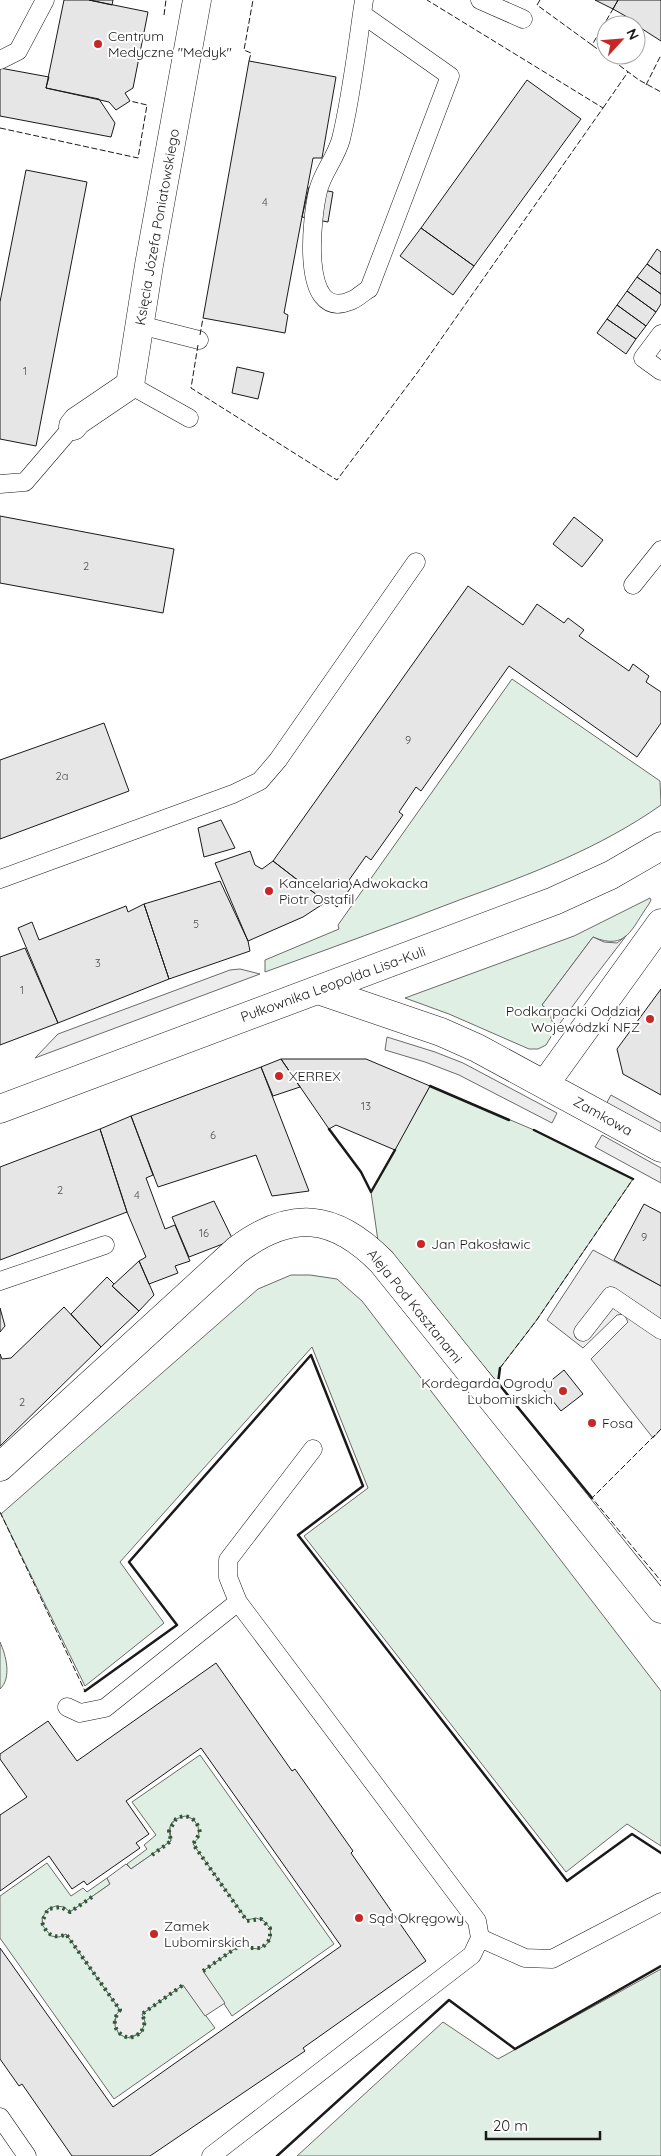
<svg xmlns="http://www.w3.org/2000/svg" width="661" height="2156" viewBox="0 0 661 2156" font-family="Quicksand,sans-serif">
	<rect width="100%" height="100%" fill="#fff"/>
	<!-- green -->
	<path fill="#e0efe3" stroke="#6a6a6a" d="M512 679 660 781 661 805C600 848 531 874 462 899 397 924 331 948 265 972V960L339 929 338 925Z
		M650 898 651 900 649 904C631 929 627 951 593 937L542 1005 549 1011 555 1030 546 1045 538 1049H529L449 1014 405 998 574 936Z
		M430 1086 534 1130 633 1179 536 1321 500 1368 498 1383 378 1241 371 1192Z
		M291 1275H310L337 1279 362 1301 661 1691V1846L627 1824 566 1872 304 1536 368 1488 312 1347 120 1562 164 1623 85 1686 1 1514 258 1289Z
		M0 1642C6 1655 12 1678 0 1689Z
		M200 1755 334 1944 232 2016 203 1971 243 1943 269 1942C273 1931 269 1927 261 1919L247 1921 193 1844 195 1821 187 1816 172 1822 169 1831 171 1841 131 1869 127 1864 147 1849 144 1845 156 1835 132 1802Z
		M47 1863 71 1896 83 1888 87 1892 107 1878 110 1884 70 1912 61 1907 48 1909 42 1922 62 1936 66 1934 120 2010 114 2021 119 2034 130 2038 141 2033 145 2022 142 2014 183 1985 215 2028 114 2099 0 1938V1896Z
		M661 1969V2156H297L443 2022 498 2059Z"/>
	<!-- parking -->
	<path fill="#ededed" stroke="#6a6a6a" d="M626 936 586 988 555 1030 549 1011 542 1005 593 937 604 942 617 943Z
		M240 969 260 974 35 1058 58 1034 230 970Z
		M387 1037 435 1052 463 1063 557 1113 552 1123 459 1075 425 1062 385 1050Z
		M611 1095 661 1123V1134L606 1104Z
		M602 1135 661 1168V1183L595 1147Z
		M593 1250 661 1286V1429L653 1438 591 1359 628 1322 624 1314 617 1315 583 1348 547 1320Z
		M185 1816 193 1819 198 1826 199 1837 193 1844 247 1920 256 1918 264 1921 270 1928 271 1937 267 1944 259 1949 250 1948 243 1943 203 1971 225 2003 205 2016 183 1985 142 2014 145 2022 141 2033 127 2038 119 2034 115 2026 116 2015 120 2010 66 1934 59 1937 51 1936 43 1926 42 1918 48 1909 56 1906 64 1907 70 1912 110 1884 107 1878 126 1864 131 1869 171 1841 170 1826 176 1819Z"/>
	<!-- building -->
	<path fill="#e6e6e6" stroke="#1a1a1a" d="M64 0H89L148 12 133 88 125 93 130 101 116 110 109 102 46 88Z
		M89 0H113L112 5Z
		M595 0H618L613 9Z
		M618 0H661V41L636 25 627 22 629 18 613 9Z
		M249 61 336 77 322 158H313L284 313 288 315 285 333 203 318Z
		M0 68 49 77 46 88 99 99 115 123 111 137 0 116Z
		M527 80 581 119 474 266 421 228Z
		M26 170 87 182 36 446 0 439V302Z
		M309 187 333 192 328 222 302 217Z
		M421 228 474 266 453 295 400 256Z
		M657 249 661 252V274L647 264Z
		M647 264 661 274V294L637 277Z
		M637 277 661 294V304L656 312 627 291Z
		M627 291 656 312 646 326 617 305Z
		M617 305 646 326 636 339 607 319Z
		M607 319 636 339 626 354 597 333Z
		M237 367 264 373 258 399 232 393Z
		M0 516 174 549 163 613 0 583Z
		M574 517 603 540 582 567 553 544Z
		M468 586 523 625 537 604 564 623 568 618 584 630 579 636 629 671 633 664 649 676 646 682 661 692V723L637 757 509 666 421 791 416 787 399 812 403 815 371 860 366 856 349 880 352 886 337 907 328 900 326 902 273 861Z
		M104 723 129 791 0 839V760Z
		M221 820 235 848 204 857 198 828Z
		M250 851 255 865 262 869 273 861 326 902 303 917 248 941 215 863Z
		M220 881 248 941 250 951 169 979 144 904Z
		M144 904 169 979 58 1023 18 928 32 922 39 940 126 906 128 912Z
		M25 948 58 1023 0 1045V957Z
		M661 989V1095L623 1074 617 1049Z
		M281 1059 300 1087 273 1096 261 1067Z
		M281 1059H366L430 1086 395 1150 336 1125 329 1129Z
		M261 1067 309 1191 272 1196 256 1155 158 1187 131 1116Z
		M131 1116 153 1175 146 1178 165 1229 175 1225 190 1261 175 1266 178 1273 149 1284 139 1261 146 1257 127 1212 100 1129Z
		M100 1129 127 1212 0 1260V1167Z
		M214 1201 233 1240 189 1257 172 1217Z
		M644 1204 661 1213V1286L614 1260Z
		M139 1261 154 1295 139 1311 112 1286Z
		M107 1277 114 1284 112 1286 139 1311 101 1347 71 1314Z
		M64 1307 101 1347 0 1446V1354L2 1359 11 1358Z
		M0 1308 5 1326 0 1332Z
		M564 1370 583 1394 561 1411 542 1388Z
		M216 1663 292 1771 295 1769 353 1851 351 1853 426 1961 303 2048 305 2051 150 2156H72L22 2084 19 2086 0 2059V1948L113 2107 341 1946 201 1748 126 1801 149 1834 136 1843 140 1848 87 1885 84 1881 72 1889 49 1856 0 1891V1815L27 1797 0 1759V1754L48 1721 77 1761Z"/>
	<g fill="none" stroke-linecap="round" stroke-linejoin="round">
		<!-- service casing -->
		<g stroke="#1a1a1a" stroke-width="19">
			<path id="service" d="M480 0 523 19
				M362 14 450 76 369 289C363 292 357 299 350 301 299 322 312 215 318 191 322 173 336 158 341 139 352 94 357 46 364 0
				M0 60 18 51 45 0
				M140 325 199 340
				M661 334 643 358 661 371
				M130 385 189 418
				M0 484 25 482 73 426
				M633 585 661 550
				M0 879 233 794 260 781 278 760 416 562
				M0 1281 105 1245
				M583 1332 611 1296 661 1330
				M238 1602 228 1577V1560L313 1449
				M67 1707 80 1713 105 1708 238 1602 477 1921 480 1938 472 1955 211 2156
				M480 1938 525 1958 552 1959 661 1902
				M0 2117 27 2156"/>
		</g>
		<!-- minor casing -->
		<g stroke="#1a1a1a" stroke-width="29">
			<path id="minor" d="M73 426 77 421 130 385 149 265 197 0
				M318 990 441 1032 477 1048 661 1148
				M545 1084 661 923
				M0 1467 237 1250C292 1209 335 1214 382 1262L661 1609"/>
		</g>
		<!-- secondary casing -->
		<g stroke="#1a1a1a" stroke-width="29">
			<path id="secondary" d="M0 1109 554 901 611 875 661 846"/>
		</g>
		<!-- service -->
		<use href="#service" stroke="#fff" stroke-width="18"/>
		<!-- minor -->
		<use href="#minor" stroke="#fff" stroke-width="28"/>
		<!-- secondary -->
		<use href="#secondary" stroke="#fff" stroke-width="28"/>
		<!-- hedge -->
		<path stroke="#2b5a34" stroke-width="4" stroke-dasharray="2.5 4" stroke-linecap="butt" d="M152 1855 171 1841 169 1831 176 1819C188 1812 198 1820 200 1833L193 1844 247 1921 261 1919 270 1928V1939L262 1948H250L243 1943 203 1971
			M92 1897 70 1912 61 1907 48 1909 42 1922C46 1934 54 1940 66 1934L120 2010C110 2022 115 2035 130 2038L141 2033 145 2022 142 2014 183 1985"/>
		<!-- fence -->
		<path stroke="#1a1a1a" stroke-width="1" stroke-dasharray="6 2.5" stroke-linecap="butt" d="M540 0 537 5 592 45 613 9
			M164 15 166 0
			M592 45 639 80 661 92
			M249 61 251 53 244 50 253 0
			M646 85 661 55
			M603 108 628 72
			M0 128 138 158 147 105 130 101
			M200 335 203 318
			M198 345 191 388 337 480 420 369 603 108 427 0
			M500 1368 536 1321 633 1179
			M661 1429 592 1498 661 1581
			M0 1512 85 1691"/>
		<!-- wall -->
		<path stroke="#1a1a1a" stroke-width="2.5" d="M430 1086 509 1120
			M329 1129 361 1172 371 1192 395 1150
			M534 1130 633 1179
			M500 1368 498 1383 592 1498
			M85 1691 177 1625 129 1562 311 1355 363 1486 298 1535 567 1881 632 1834 661 1853
			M277 2156 449 2000 515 2049 661 1966"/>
	</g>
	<!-- markers -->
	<g fill="#c62828" stroke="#fff" stroke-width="2">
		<circle cx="98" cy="44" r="5"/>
		<circle cx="269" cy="891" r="5"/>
		<circle cx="650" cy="1019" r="5"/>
		<circle cx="279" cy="1076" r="5"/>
		<circle cx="421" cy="1244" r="5"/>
		<circle cx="563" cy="1391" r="5"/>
		<circle cx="592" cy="1423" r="5"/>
		<circle cx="359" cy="1918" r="5"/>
		<circle cx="154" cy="1934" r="5"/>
	</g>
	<g text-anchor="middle" stroke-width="4" stroke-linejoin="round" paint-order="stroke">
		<!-- number labels -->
		<g font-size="11" fill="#4d4d4d">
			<text x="265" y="206">4</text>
			<text x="25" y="375">1</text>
			<text x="86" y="570">2</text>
			<text x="408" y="744">9</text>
			<text x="62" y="780">2a</text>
			<text x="196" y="928">5</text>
			<text x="98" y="967">3</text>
			<text x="22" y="994">1</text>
			<text x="366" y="1110">13</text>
			<text x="213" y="1139">6</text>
			<text x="60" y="1194">2</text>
			<text x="137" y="1199">4</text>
			<text x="204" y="1237">16</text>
			<text x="644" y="1241">9</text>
			<text x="22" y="1406">2</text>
		</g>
		<!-- poi labels -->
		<g font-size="14" fill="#1a1a1a" stroke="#fff" text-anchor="start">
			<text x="108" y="41">Centrum<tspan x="108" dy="16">Medyczne "Medyk"</tspan></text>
			<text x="279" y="888">Kancelaria Adwokacka<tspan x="279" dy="16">Piotr Ostafil</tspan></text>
			<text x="640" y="1016" text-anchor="end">Podkarpacki Oddział<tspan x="640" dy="16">Wojewódzki NFZ</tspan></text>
			<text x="289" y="1081">XERREX</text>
			<text x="431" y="1249">Jan Pakosławic</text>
			<text x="553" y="1388" text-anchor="end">Kordegarda Ogrodu<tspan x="553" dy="16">Lubomirskich</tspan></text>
			<text x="602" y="1428">Fosa</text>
			<text x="369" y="1923">Sąd Okręgowy</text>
			<text x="164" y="1931">Zamek<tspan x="164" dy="16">Lubomirskich</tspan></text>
		</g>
		<!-- street labels -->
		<g font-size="14" fill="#1a1a1a" stroke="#fff">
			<text transform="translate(157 227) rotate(-80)" y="5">Księcia Józefa Poniatowskiego</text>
			<text transform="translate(333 984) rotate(-20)" y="5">Pułkownika Leopolda Lisa-Kuli</text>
			<text transform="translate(603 1116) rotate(29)" y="5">Zamkowa</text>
			<text transform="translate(415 1306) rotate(51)" y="5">Aleja Pod Kasztanami</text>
		</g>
	</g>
	<!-- north arrow -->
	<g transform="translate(621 40) rotate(64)"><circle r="24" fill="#ffffff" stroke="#a3a3a3"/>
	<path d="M0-4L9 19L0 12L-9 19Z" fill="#c62828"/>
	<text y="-8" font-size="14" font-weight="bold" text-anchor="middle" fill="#1a1a1a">N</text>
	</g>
	<!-- scale -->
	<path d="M486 2131v8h114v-8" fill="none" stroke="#1a1a1a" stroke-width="2.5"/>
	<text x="493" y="2131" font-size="15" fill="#1a1a1a" stroke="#ffffff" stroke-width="4" paint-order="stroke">20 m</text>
</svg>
